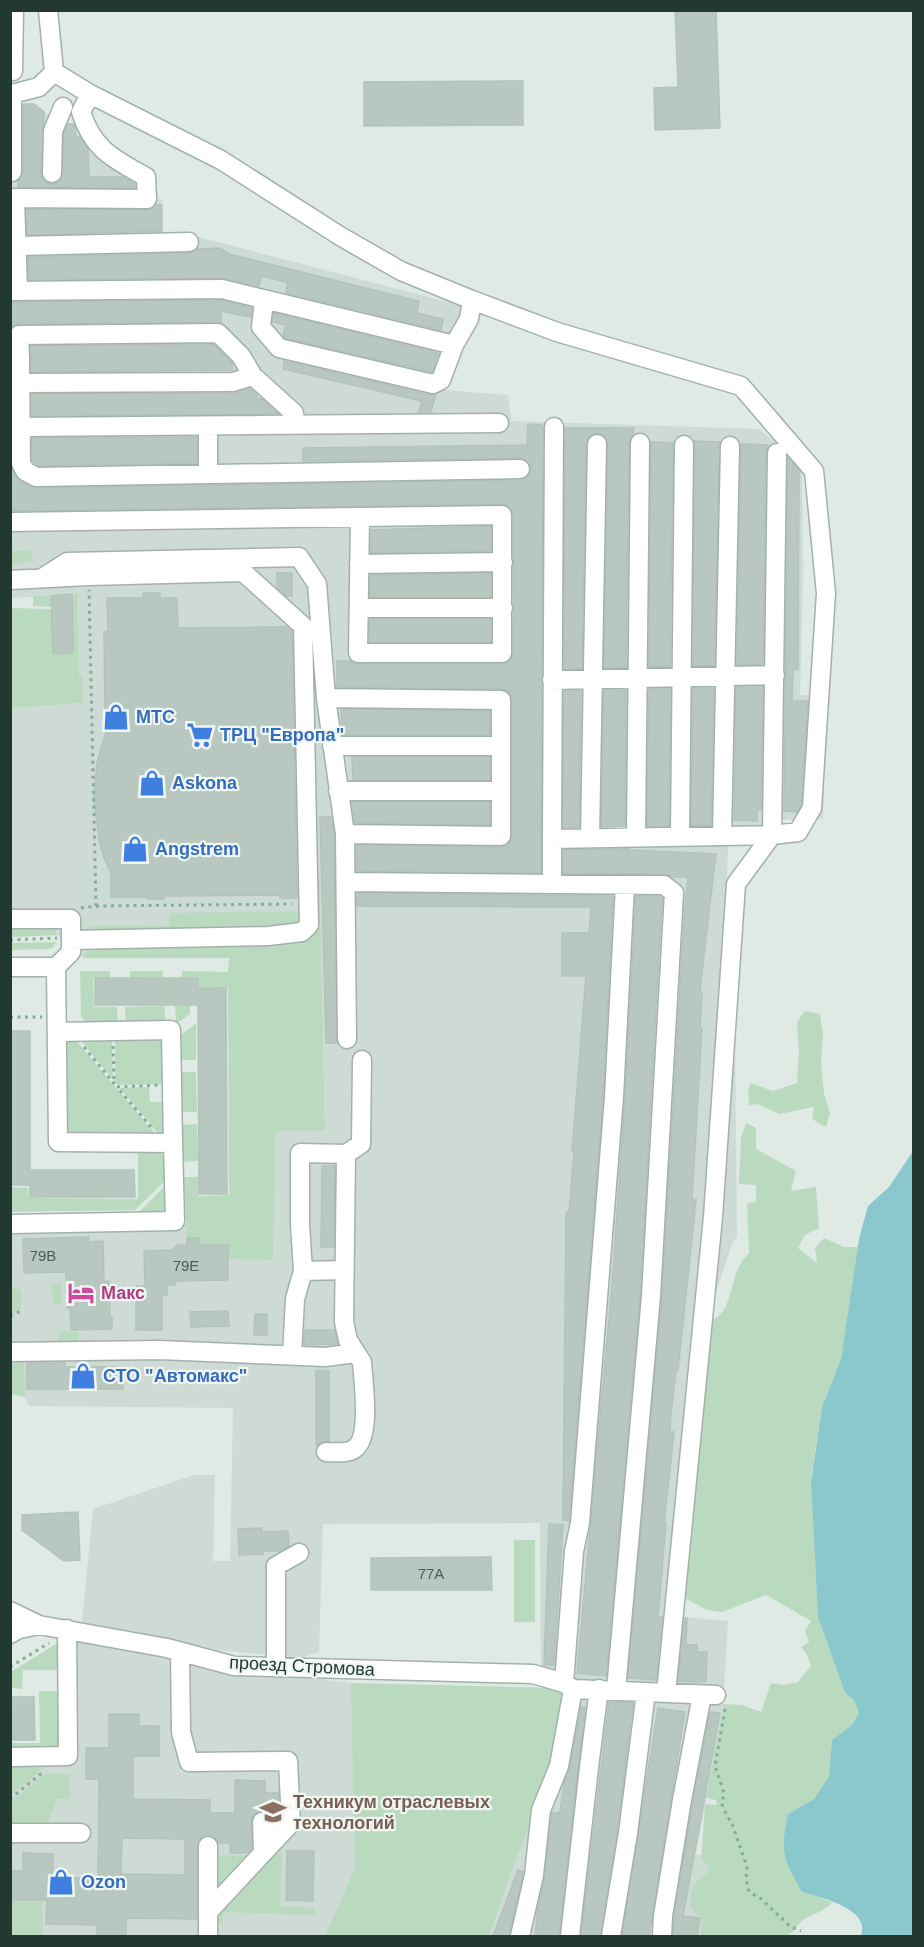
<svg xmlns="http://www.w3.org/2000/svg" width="924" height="1947" viewBox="0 0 924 1947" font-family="Helvetica,sans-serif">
	<rect width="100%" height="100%" fill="#e0eae5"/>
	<!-- built -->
	<path fill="#cedad4" d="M19 82 18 104H34L59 123 89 124 154 199H162V234H187L463 306 444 390 508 395 511 421 759 429 791 455H802L803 577 800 695H827L823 819 776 820 775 829 729 830 719 1045 735 1044 737 1237 732 1244 707 1319 683 1617 728 1621 724 1688 707 1693 576 1683 558 1671 541 1667 540 1523 323 1524 319 1652 301 1658 205 1649 82 1623 93 1509 194 1475H215L213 1561H230L233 1408 29 1406 25 1397 11 1394V1364L19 1360 11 1348V1229L186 1224 273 1260 276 1131 325 1129 320 880H315V923L89 948 83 958 57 935 11 937V708L82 703V676H79L78 643 73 642 72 595 11 598 10 85Z
		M73 1639 92 1644 167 1656 214 1669 271 1676 321 1679 351 1683 549 1688 565 1695 724 1704 696 1854 713 1858 702 1936H11V1763H46Z"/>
	<!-- green -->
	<path fill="#badac0" d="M32 550V561L11 565V551Z
		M72 594H77L79 676H82L83 703 11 708V608L51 609 53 653H73Z
		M33 596H51V607L33 606Z
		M315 880H320L325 1130 276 1131 273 1260 228 1259 227 1245H198V1238H187L184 1177H198V1196L229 1195 228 988 199 987V977H182V971L228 972 229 958H83L89 948 294 941Z
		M300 911 302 917 293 927 99 932 93 930 88 926H170V913Z
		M10 923 54 926 57 935 11 937Z
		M56 942 53 948 49 949 11 950V943Z
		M80 971H110V978H93L94 1007H117L118 1024 87 1023 81 1017Z
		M130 971H163V977L130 978Z
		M164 1006 166 1023 126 1024 125 1007Z
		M175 1006H190V1014L179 1022H176Z
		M805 1011 820 1014 823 1035 821 1064 824 1093 830 1114 826 1127 812 1119 814 1107 779 1114 758 1104 749 1105 748 1092 750 1083 773 1091 797 1083 799 1052 797 1022Z
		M196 1023V1060H180L179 1037Z
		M163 1036 167 1084 118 1085 115 1082V1037H125L126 1041 134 1040V1037Z
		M78 1037H112L113 1080Z
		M61 1038H74L159 1138 62 1139Z
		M180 1072H196L197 1112H182Z
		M149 1087 150 1102H162V1087H168V1134L162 1138 120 1088Z
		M746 1123 756 1128V1149L796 1171 791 1191 816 1187 819 1228 805 1235 798 1248 817 1263 815 1248 824 1238 844 1247H858L841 1359 822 1407 811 1478 818 1617 845 1693 854 1700 859 1712 852 1725 832 1740 829 1776 814 1799 788 1814 802 1892 832 1902C825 1912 813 1913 803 1920 796 1925 794 1933 786 1936H701L702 1918 696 1914 689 1905 693 1885 709 1871 707 1864 701 1860 705 1804 717 1805 716 1800 706 1798 724 1704 742 1705 761 1712 771 1683 784 1685 798 1682 811 1666 806 1653 801 1647 809 1642 805 1631 811 1621 766 1595 722 1612 707 1610 683 1597 707 1323C712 1320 719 1317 723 1311 734 1295 732 1266 749 1254L747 1203 756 1202V1185L739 1184 741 1138Z
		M197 1124 198 1161 183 1162 182 1125Z
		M138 1146C166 1153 164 1150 168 1178L135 1210 11 1212 10 1187 28 1188 29 1198 138 1199Z
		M168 1183V1209L165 1213 10 1215 138 1213Z
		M52 1283H61L62 1304H53Z
		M10 1286 21 1290V1309L11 1314Z
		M60 1331 79 1332 78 1342H60L58 1339Z
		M19 1360H24L25 1397 11 1394V1364Z
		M514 1540H535V1622H514Z
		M59 1642V1670H23L22 1689 11 1688V1672Z
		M351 1683 549 1688 565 1695 555 1764 515 1861 489 1936H325L355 1868Z
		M39 1691H60V1750L11 1751 10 1743H40Z
		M11 1763H46L41 1770 11 1795Z
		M44 1774H70V1799H57L47 1824 11 1826V1802Z
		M269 1854H282L280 1906 315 1908V1915L223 1912V1923L213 1922V1912Z
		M212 1855 259 1856 213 1905Z
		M11 1901 42 1902 43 1936H11Z"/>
	<!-- water -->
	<path fill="#8ac8cd" d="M913 1151V1936H861C871 1908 821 1898 802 1892 783 1858 780 1853 788 1814L814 1799 829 1776 832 1740 852 1725 859 1712 854 1700 845 1693 818 1617 811 1482 822 1407 841 1359 859 1239 868 1206 889 1187Z"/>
	<!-- building -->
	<path fill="#b8c8c0" stroke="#b3c3bb" stroke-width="1.5" fill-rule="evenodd" d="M675 10H716L720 128 655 130 654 88 678 87Z
		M523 81V125L364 126V82Z
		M23 104H34L44 112 41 173 46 182 51 184 57 183 62 178 64 133 68 124H74L76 137H80L88 149 89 177H122L135 184V188L18 187V181L23 172Z
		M156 205H162V231L27 235V209L147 210Z
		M220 248 229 254 419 301 417 313 443 319 441 330 286 293 288 283 262 276 259 286 222 278 29 280 28 257 189 253 197 249Z
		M221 300 252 308 251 317 221 311V322L19 324 10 326V302Z
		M274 313 438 353 435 363 432 372 285 338 283 336 286 325 273 322Z
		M213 344 232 363V370L31 372V346Z
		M284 361 430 395 436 394 431 412H419L422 401 283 369Z
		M250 389 257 395V399H262L278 414 32 416V394L233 393Z
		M528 424 542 425 543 427 541 873 357 871 356 845 501 847 510 842 512 836V700L507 691 501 689 337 687V661H350L358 664H502L511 659 513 653 514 609 513 515 508 506 502 504 10 511V466L19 480 36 488 521 480 529 475 531 468 529 463 520 458 303 461V448L527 445Z
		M565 428H634L633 434 629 443 626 667 604 668 608 444 603 435 597 433 588 438 586 444 582 668H564Z
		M197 437V463L39 466 32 460V438Z
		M694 441 720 442 714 665 693 666Z
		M651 442 673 443 670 666 649 667Z
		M741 444 768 445 766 453 763 664 737 665Z
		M788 458 799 470 798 669H793L792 701H808L801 805 797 812 784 811Z
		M491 526V551L371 553V530Z
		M277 573H292V596H286L277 588Z
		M491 573V597H370V575Z
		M143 593H160V598H177L178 628 287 627 292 631 297 898H280V895L164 896V899H147V897H111V873L104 858 99 840 94 798 97 763 112 710H105L104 632H108L107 598H143Z
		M72 594 73 653 53 654 51 596Z
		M370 619H491V642H369Z
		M736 687H763L761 810H757V821L734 820Z
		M693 688H714L711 825H691Z
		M649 689H670L669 826H647Z
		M604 690H626L625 826 601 827Z
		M564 691H581L579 827 563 828Z
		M341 709 490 711V735H342Z
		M352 757H490V780H353Z
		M352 802H490V825L355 823Z
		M320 817H331L334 835 337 1043H326Z
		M629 849V850L716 854 700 988 702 994 700 1028H702L692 1200H696L678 1370H676L671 1413 670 1432H674L664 1523H666L658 1617H662L656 1680 628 1678 662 1297 685 906 688 877H672L664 874 563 873V850Z
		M357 893 613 896 603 1096 569 1521 563 1520 566 1212H569L574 1151H572L586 976H562V933H589L591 907 357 906Z
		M636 896H660L662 898 640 1295 606 1676 577 1673 612 1286 625 1098Z
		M95 978H198V988H226L227 1194H199L198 1005H95Z
		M10 1031H30V1170H134L135 1197H30V1185H10Z
		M322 1166H335L334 1247H321Z
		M89 1237V1242L103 1241 104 1282 109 1281 110 1317H112V1329L71 1330 70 1308H67L66 1272 24 1273 23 1239Z
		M187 1238H199L198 1245H228V1280L175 1281V1285H167V1295H162V1330H136V1286H145L144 1251 171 1250 178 1245H187Z
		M228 1311 229 1326 191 1327 190 1312Z
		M255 1314H267V1335H254Z
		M305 1330H334L338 1344 304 1345Z
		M27 1363H65V1367H123V1389H27Z
		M316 1371H329V1441L321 1442 317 1445H316Z
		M78 1512 80 1560 64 1561 22 1530V1515Z
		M549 1524 563 1525 554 1665H544Z
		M262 1528V1532L288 1531 289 1546 281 1551H262L263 1554 239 1555 238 1529Z
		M491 1557 492 1590H371V1558Z
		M685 1618H687L686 1645H697V1652H707L706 1682 678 1681Z
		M11 1697H34L35 1740H12Z
		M609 1702 633 1703 617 1831 600 1936H581Z
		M581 1707H585L559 1936H535L538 1908 545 1876 552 1813H560L564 1783 570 1768Z
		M658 1708 685 1712 649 1936H622Z
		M710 1712 720 1713 683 1916 700 1918 697 1936H673L674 1917 693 1802Z
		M109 1714H139V1726H159V1756H133V1799L210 1800V1813H235V1780L265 1781V1793H278L279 1811H262L256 1813 252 1817V1849L247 1853H230V1843H219L213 1836H203L199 1840 197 1846V1919L126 1918V1936H97V1925L46 1924 47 1900H12V1871H23V1853L53 1854V1878H98L99 1779H86V1748H109ZM122 1838 185 1839V1875L121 1874Z
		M287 1851H314L313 1901 286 1900Z
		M518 1870 523 1872V1873L509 1936H493Z"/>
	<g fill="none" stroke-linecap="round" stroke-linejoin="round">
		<!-- minor casing -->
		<g stroke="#a3b1ab" stroke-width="21">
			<path id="minor" d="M48 10 54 72
				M13 71 14 10
				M54 72 90 94 221 160 340 236 401 271 472 300 557 332 741 386 814 471 826 593 812 808 798 832 772 835 736 884 713 1217 666 1693
				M12 172V94L39 87 54 72
				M52 173 53 131 63 107
				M17 246 189 242
				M10 291 222 289 454 345 469 319 472 300
				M18 291 15 198 147 199 146 177C114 159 93 150 81 112L90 94
				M264 300 261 327 279 348 433 384 441 380 454 345
				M10 358H20L21 463 25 471 36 477 520 469
				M20 358 19 335 218 333 241 356 253 376 233 382 20 383
				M253 376 294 413 295 425
				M21 427 499 423
				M554 427 552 839 772 835 777 453
				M208 474V426
				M10 522 502 515V653H358L360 517
				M359 564 503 562
				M42 578 67 562 299 557 317 584 326 698 345 834 347 1039
				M10 580 88 576 243 572 303 626 309 925 302 932 268 936 71 940
				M359 608H503
				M552 680 775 675
				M326 698 501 700V836L345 834
				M332 746H501
				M338 791H501
				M722 836 730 446
				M636 837 640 443
				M680 837 684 445
				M590 838 597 444
				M346 882 664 885 674 893 651 1296 616 1690
				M552 884V839
				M10 919H71V952L56 967
				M10 967H56L58 1142 173 1143 175 1221 10 1224
				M57 1032 171 1030 173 1143
				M346 1154 344 1322 348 1340 356 1353
				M303 1271 344 1270
				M10 1352 159 1350 325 1357 356 1353 362 1362C363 1381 372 1438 354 1449 347 1454 335 1452 326 1452
				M292 1355 295 1299 303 1271 300 1224V1153L346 1154 361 1144 362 1060
				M10 1611 39 1625 167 1648 234 1666 533 1674 564 1683 573 1689 716 1695
				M10 1634 19 1629 39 1625
				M180 1652 181 1732 189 1762 288 1761 291 1823
				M276 1667V1566L299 1553
				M564 1683 574 1551 580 1523 614 1097 625 885
				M10 1757 68 1756 67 1629
				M10 1833H81
				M208 1846V1936
				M208 1912 291 1823 262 1822 263 1853
				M520 1936 534 1875 541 1810 559 1766 573 1689
				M570 1936 590 1759 599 1689
				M611 1936 628 1833 646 1692
				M662 1936 663 1916 682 1800 702 1695"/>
		</g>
		<!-- path -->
		<path stroke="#82ac9b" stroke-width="3" stroke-dasharray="3 4.5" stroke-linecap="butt" d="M96 906 292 904
			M81 908 96 906 89 590
			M10 940 57 938
			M10 1017H42
			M113 1046 114 1081
			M84 1047 117 1087
			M151 1127 117 1087 158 1085
			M10 1316 23 1310
			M10 1667 49 1643
			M725 1709 715 1766 724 1793 722 1804 724 1810 733 1826 747 1867 746 1878 748 1889 751 1893 760 1898 791 1927 801 1931
			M10 1799 43 1772"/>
		<!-- minor -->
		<use href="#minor" stroke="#fff" stroke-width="18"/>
	</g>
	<!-- icons -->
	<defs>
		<g id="shop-bare" transform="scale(2.07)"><path d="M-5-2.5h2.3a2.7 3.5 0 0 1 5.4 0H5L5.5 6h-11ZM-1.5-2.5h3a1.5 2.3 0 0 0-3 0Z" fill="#3f7fe0" stroke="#f0f7f3" stroke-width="2.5" paint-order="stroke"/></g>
		<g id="supermarket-bare" transform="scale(2.07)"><path d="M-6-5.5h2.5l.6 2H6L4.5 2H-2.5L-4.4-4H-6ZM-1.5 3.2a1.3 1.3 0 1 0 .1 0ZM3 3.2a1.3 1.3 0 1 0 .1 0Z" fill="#3f7fe0" stroke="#f0f7f3" stroke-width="2.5" paint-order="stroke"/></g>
		<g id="hotel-bare" transform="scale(2.07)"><path d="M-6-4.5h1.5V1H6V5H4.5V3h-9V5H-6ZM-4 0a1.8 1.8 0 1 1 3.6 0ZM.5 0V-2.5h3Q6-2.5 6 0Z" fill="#d1479c" stroke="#f0f7f3" stroke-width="2.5" paint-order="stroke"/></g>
		<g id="university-bare" transform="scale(2.07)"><path d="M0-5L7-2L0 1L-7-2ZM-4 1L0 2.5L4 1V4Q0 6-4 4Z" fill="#8d6e63" stroke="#f0f7f3" stroke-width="2.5" paint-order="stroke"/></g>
	</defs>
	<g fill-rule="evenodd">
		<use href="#shop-bare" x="116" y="717"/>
		<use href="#supermarket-bare" x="200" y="735"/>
		<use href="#shop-bare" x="152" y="783"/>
		<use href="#shop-bare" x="135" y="849"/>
		<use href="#hotel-bare" x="81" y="1293"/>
		<use href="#shop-bare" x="83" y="1376"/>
		<use href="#university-bare" x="273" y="1812"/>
		<use href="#shop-bare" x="61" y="1882"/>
	</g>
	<g text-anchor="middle" stroke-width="4.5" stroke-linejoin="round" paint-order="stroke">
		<!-- number labels -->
		<g font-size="15" fill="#485d55">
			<text x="43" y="1261">79В</text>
			<text x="186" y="1271">79Е</text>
			<text x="431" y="1579">77А</text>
		</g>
		<!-- shop labels -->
		<g font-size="18" font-weight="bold" fill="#366cbe" stroke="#f0f7f3" text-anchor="start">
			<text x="136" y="723">МТС</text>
			<text x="220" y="741">ТРЦ "Европа"</text>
			<text x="172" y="789">Askona</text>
			<text x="155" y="855">Angstrem</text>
			<text x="103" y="1382">СТО "Автомакс"</text>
			<text x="81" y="1888">Ozon</text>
		</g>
		<!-- hotel labels -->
		<g font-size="18" font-weight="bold" fill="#b23c85" stroke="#f0f7f3" text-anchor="start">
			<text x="101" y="1299">Макс</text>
		</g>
		<!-- street labels -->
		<g font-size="18" fill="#223931" stroke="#f0f7f3">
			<text transform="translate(302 1666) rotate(3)" y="6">проезд Стромова</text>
		</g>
		<!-- education labels -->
		<g font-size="18" font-weight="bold" fill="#785e54" stroke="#f0f7f3" text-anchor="start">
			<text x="293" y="1808">Техникум отраслевых<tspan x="293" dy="21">технологий</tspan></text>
		</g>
	</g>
	<!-- border -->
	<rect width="924" height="1947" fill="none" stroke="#223931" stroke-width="24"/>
</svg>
